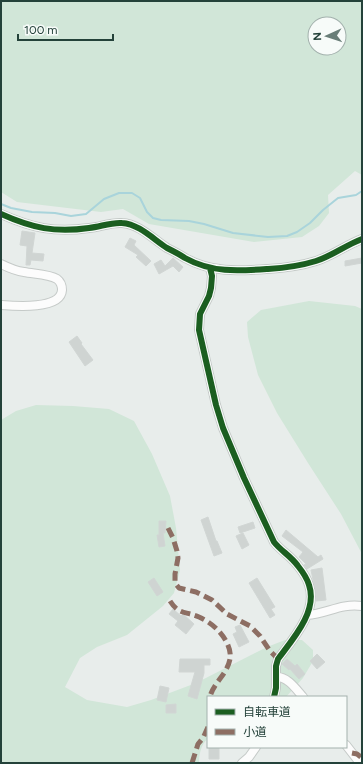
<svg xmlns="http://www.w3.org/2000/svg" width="363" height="764" viewBox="0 0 363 764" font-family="Figtree,'Noto Sans JP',sans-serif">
	<rect width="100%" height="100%" fill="#e8edeb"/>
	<!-- green -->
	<path fill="#d1e6d8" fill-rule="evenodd" d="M1 1H362V175L355 171 328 195 329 213 319 226 302 237 254 242 149 224 123 209 101 212 17 202 1 192ZM315 24H339V48H315Z
		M309 301 355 306 362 309V554L341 514 308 463 277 413 258 375 248 337 247 322 261 310Z
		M36 405 73 406 109 409 134 421 152 454 170 496 176 528 180 570 174 593 163 606 127 635 97 647 80 658 65 687 87 700 127 707 151 700 196 683 267 647 285 640H302L313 650V661L303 678 286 697H208V738C201 745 199 754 199 763H1V420L16 411Z"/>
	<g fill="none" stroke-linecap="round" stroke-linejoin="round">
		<!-- stream -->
		<path stroke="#a9d4db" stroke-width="2" d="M1 204 11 208 32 212 55 213 71 216 86 214 104 199 119 193H132L140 198 147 212 153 218 161 220 189 221 204 224 233 233 268 237 287 236 297 232 310 223 323 210 338 198 356 195 362 191"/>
	</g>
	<!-- building -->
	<path fill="#cfd4d2" stroke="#d1d6d4" d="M22 231 35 233 32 253 44 254 43 261 31 260 30 265H26L27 246 20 245Z
		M130 238 136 241 134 245 151 261 146 266 136 257 138 255 125 247Z
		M173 258 183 267 179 272 173 266 159 274 154 264 161 260 165 266Z
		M362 258V263L345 266V261Z
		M77 336 82 343 81 344 93 360 85 366 69 342Z
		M208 517 216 541H217L222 553 214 556 201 520Z
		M159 521H166L165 533H163L165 546 159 547 157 535H159Z
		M253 522 255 528 240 533 238 527Z
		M286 530 318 557 321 555 323 559 307 569 304 565 306 564 299 557 303 552 282 536Z
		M243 533 249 545 242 549 236 536Z
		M322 568 326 600 316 601V594L311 570Z
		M154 578 163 592 157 596 148 582Z
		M257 578 275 607 271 609 275 615 270 618 249 583Z
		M173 609 181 616 183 614 194 624 186 634 175 625 178 621 169 614Z
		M240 625 249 642 239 647 233 634 237 632 235 627Z
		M317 654 325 662 317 669 310 661Z
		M180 659H210V665H204V673L197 699 188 696 195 672H179Z
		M287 659 295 666 297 664 305 674 299 679 290 669 289 670 282 664Z
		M160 686 169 688 166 702 157 700Z
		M176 704V713H166V705Z
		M209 747H219V759H209Z"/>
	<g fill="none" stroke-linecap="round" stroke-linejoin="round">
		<!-- minor casing -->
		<g stroke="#c5cac8" stroke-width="10">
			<path id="minor" d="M1 214C32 228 55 233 89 228 100 227 111 222 122 223 139 224 153 239 167 248 173 251 179 254 185 258 212 273 238 271 268 269 284 268 300 266 316 261 332 256 346 245 362 239
				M1 264C9 268 16 271 24 272 34 274 49 274 57 279 61 282 62 286 62 290 61 310 14 306 1 305
				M210 268 212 276 211 288 209 296 200 314 199 330 216 405 223 428 244 478 274 542C281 551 291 556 298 566 302 571 307 578 309 585 318 611 293 639 278 659L276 666V688L274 697
				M307 615C327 614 340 603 362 606
				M276 677C287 676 296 689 303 697
				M346 745 360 763
				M242 763 249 757 256 747"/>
		</g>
		<!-- minor -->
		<use href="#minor" stroke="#fcfcfc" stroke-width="8"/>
		<!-- quiet -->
		<path stroke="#8d6e63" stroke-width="5" stroke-dasharray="10 5" stroke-linecap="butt" d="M168 528 173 538 177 551 178 558 175 574V583L179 588 196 592 212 600 227 614 250 626 260 636 270 651 278 659
			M170 601C179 615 185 611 199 617 210 622 220 630 226 641 229 647 231 652 230 659 227 675 213 683 210 697
			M352 753 357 754 362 758
			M192 763 198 744 203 738 208 727"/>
		<!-- cycleway casing -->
		<g stroke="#f7fbf9" stroke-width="8">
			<path id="cycleway" d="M1 214C32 228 55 233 89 228 100 227 111 222 122 223 139 224 153 239 167 248 173 251 179 254 185 258 212 273 238 271 268 269 284 268 300 266 316 261 332 256 346 245 362 239
				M210 268 212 276 211 288 209 296 200 314 199 330 216 405 223 428 244 478 274 542C281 551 291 556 298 566 302 571 307 578 309 585 318 611 293 639 278 659L276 666V688L274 697"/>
		</g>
		<!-- cycleway -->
		<use href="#cycleway" stroke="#1b5e20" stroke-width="6"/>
	</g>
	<!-- border -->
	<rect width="363" height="764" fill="none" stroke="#24423a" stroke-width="4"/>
	<!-- legend -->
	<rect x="207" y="696" width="140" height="52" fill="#f7fbf9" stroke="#a3b1ad"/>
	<rect x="215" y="709" width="20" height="6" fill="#1b5e20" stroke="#a3b1ad"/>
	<text x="243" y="716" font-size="12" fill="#24423a">自転車道</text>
	<rect x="215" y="729" width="20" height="6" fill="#8d6e63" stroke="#a3b1ad"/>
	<text x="243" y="736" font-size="12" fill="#24423a">小道</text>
	<!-- north arrow -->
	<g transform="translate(327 36) rotate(267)"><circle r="19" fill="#f7fbf9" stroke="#a3b1ad"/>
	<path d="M0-3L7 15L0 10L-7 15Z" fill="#697e78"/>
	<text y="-6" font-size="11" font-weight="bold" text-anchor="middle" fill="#24423a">N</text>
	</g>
	<!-- scale -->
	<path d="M18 34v6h95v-6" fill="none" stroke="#24423a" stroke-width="2"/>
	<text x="24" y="34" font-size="12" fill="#24423a" stroke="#f7fbf9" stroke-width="3" paint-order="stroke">100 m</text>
</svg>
